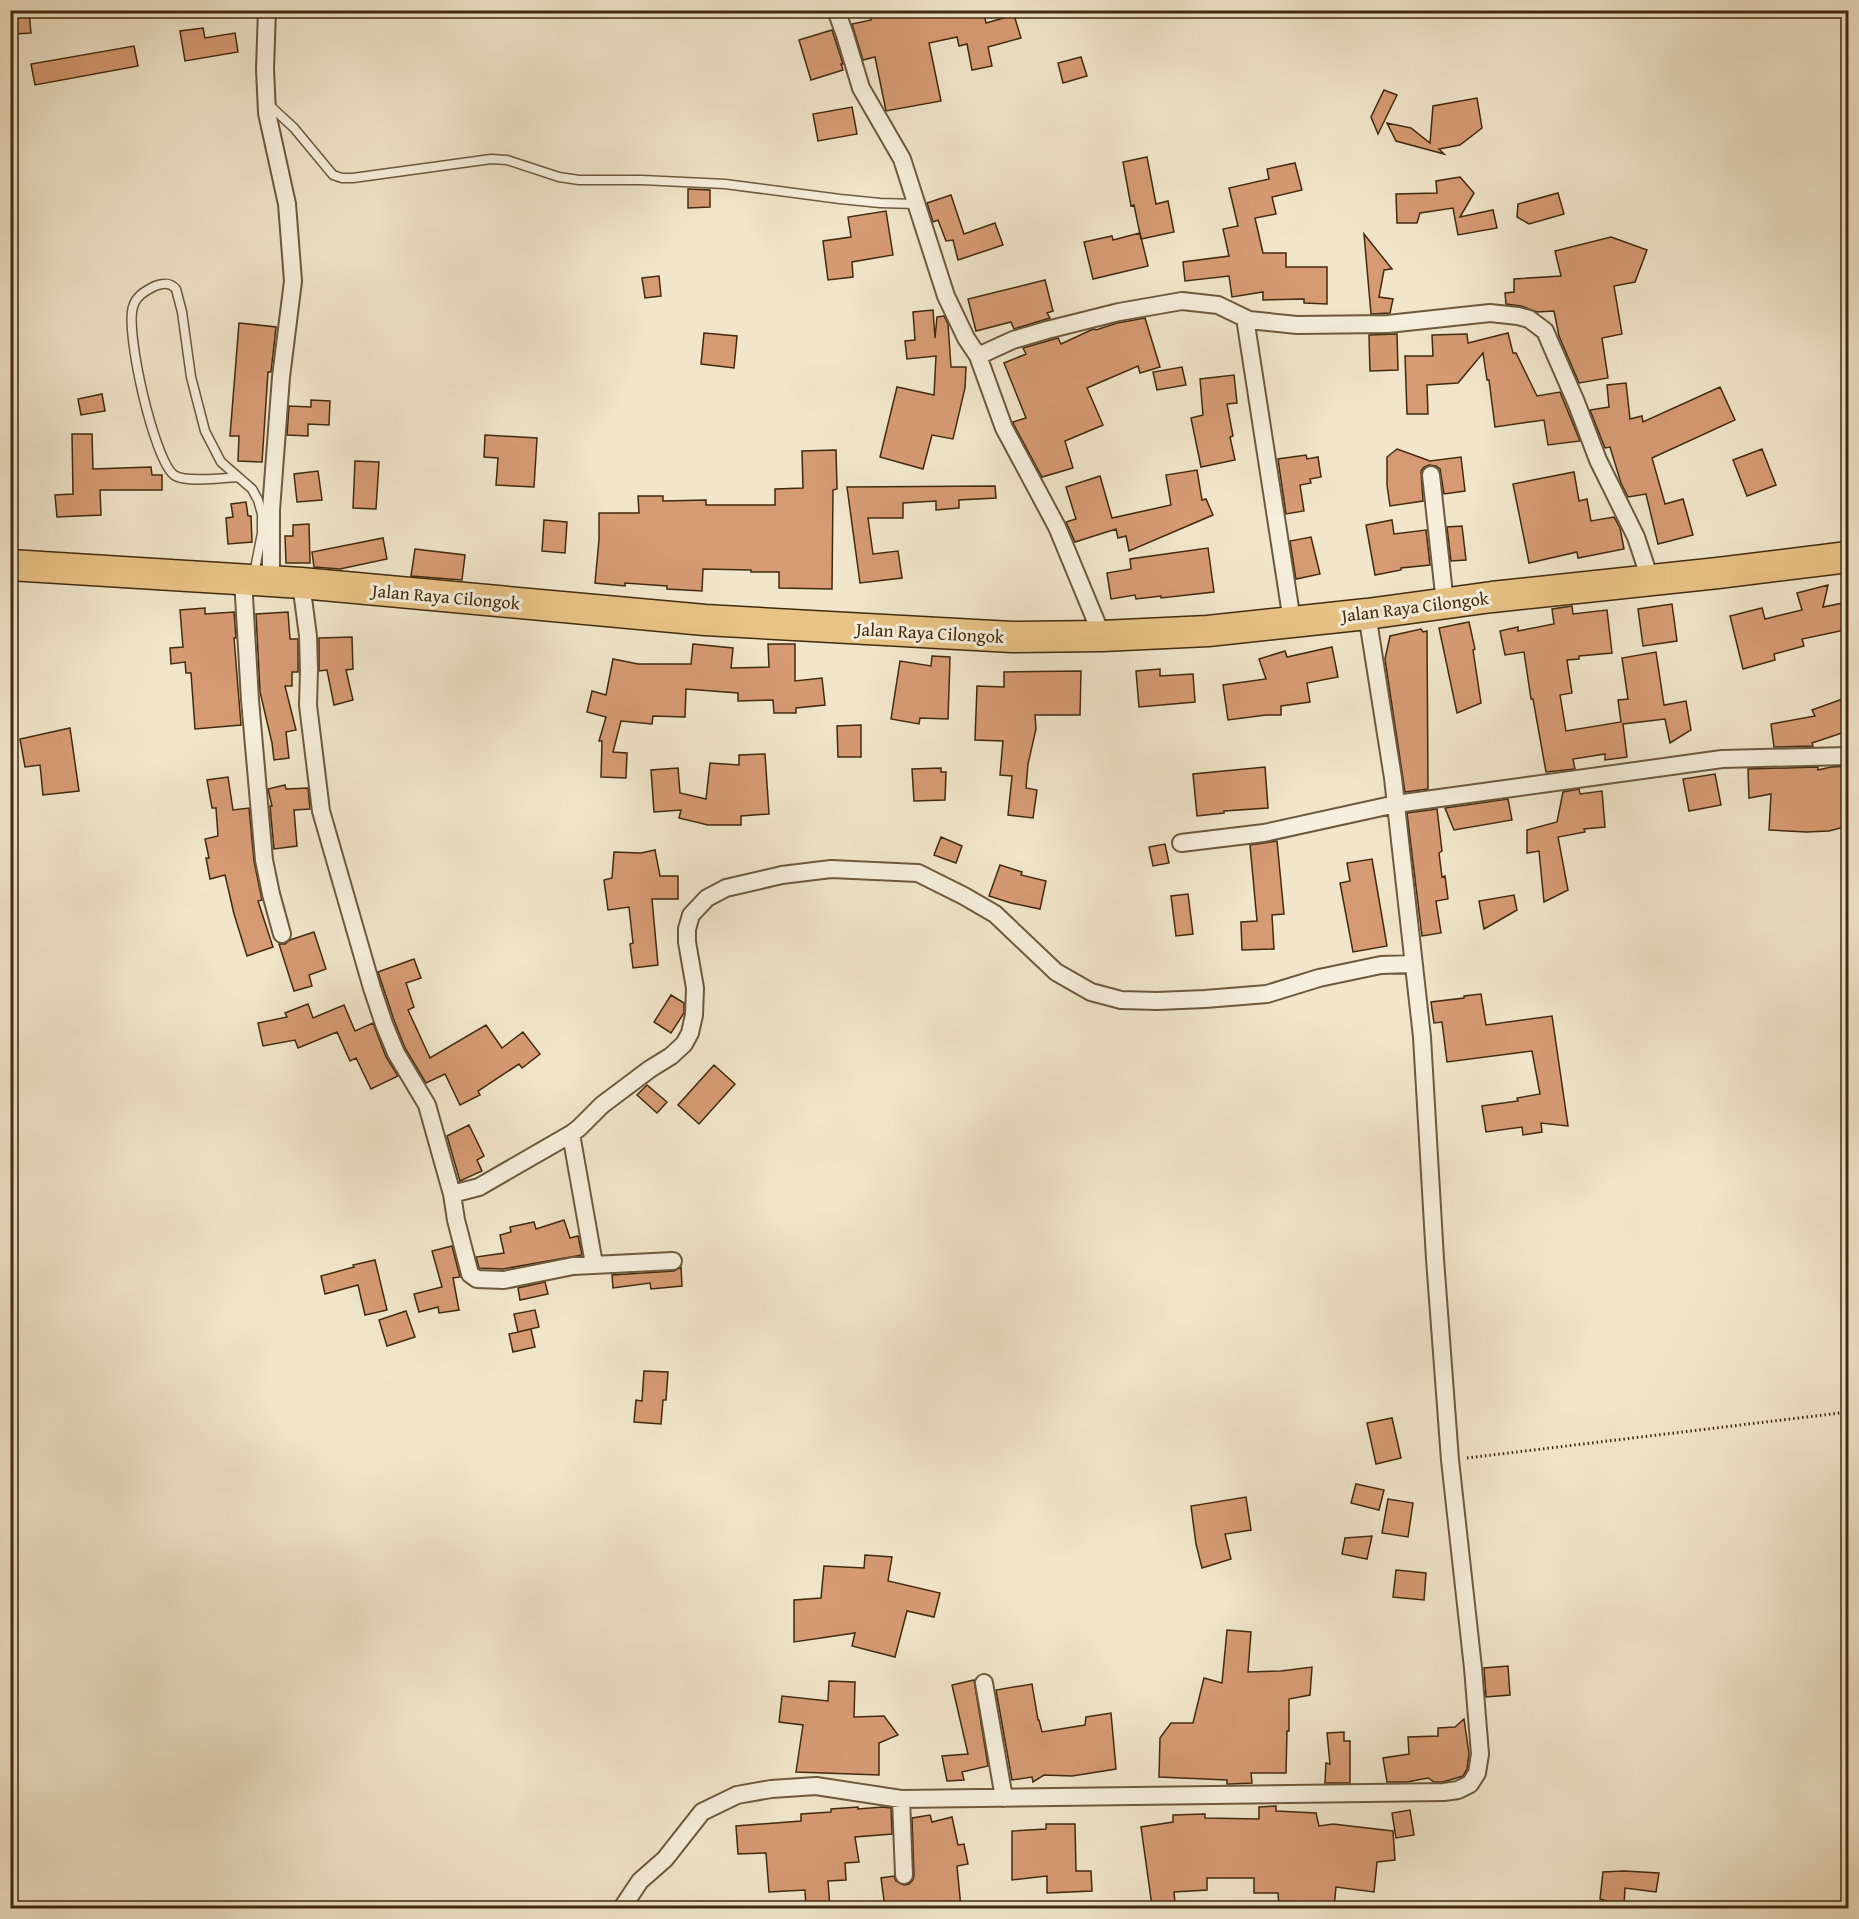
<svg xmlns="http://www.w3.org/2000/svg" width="1859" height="1919" viewBox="0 0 1859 1919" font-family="'Gentium Book Plus',serif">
	<rect width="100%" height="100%" fill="#f1e6cb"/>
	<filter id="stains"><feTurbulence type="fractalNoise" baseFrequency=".00333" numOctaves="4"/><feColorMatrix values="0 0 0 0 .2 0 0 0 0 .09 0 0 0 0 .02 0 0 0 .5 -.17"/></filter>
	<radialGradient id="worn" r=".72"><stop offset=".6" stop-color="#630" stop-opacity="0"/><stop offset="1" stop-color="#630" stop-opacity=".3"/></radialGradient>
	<!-- building -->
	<path fill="#d79b74" stroke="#412a0e" stroke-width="1.5" d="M869 10H983L986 23 1014 15 1021 38 988 47 992 66 972 70 967 44 959 46 957 37 929 43 941 101 886 111 875 57 863 60 852 24 871 20Z
		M29 12 31 33 14 34 12 14Z
		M203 28 205 38 235 33 238 52 185 61 180 31Z
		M832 30 843 64H841L843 70 811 80 799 40Z
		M134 46 138 66 35 85 31 64Z
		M1081 57 1087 76 1063 83 1058 63Z
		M1384 90 1397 95 1378 134 1371 117Z
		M1477 98 1482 128 1460 145 1439 149 1444 154 1396 141 1387 123 1411 128 1430 143 1433 106Z
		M852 107 857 134 818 141 813 114Z
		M1147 157 1156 204 1168 201 1174 232 1141 239 1134 205 1131 206 1123 162Z
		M1295 163 1302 190 1272 197 1276 214 1255 218 1263 253H1286V267H1327V304L1304 303V299L1263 300V292L1232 297 1229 276 1185 281 1183 262 1229 256 1223 229 1238 226 1229 188 1269 179 1267 169Z
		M1460 177 1474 193 1460 217 1493 210 1497 228 1458 235 1453 208 1420 213 1417 223H1397L1396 194 1437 193 1436 181Z
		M688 189 710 190V207L688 208Z
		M1558 193 1564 214 1529 224 1517 217 1518 204Z
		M951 195 964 234 995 223 1003 245 958 260 953 240 946 241 938 220 933 222 927 203Z
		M886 211 893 255 852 262 853 277 828 280 823 241 851 237 848 217Z
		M1140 233 1148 266 1093 279 1084 242 1112 236 1113 240Z
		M1364 234 1392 269 1384 270 1379 297 1393 299 1390 313 1371 314Z
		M1611 237 1647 250 1635 282 1614 286 1622 334 1602 338 1608 378 1579 383 1559 336 1554 311 1537 312 1521 306 1506 304 1505 293 1514 292V279L1561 276 1555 251Z
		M659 276 661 296 645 298 642 278Z
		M1045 280 1053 311 1047 313 1050 318 1014 329 1011 322 976 331 968 299Z
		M933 310 935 338 937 317 944 316 948 324 951 367H966L965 388 953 439 932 435 923 469 880 457 897 387 934 395 936 356 907 359 905 341 915 340 913 312Z
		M1145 318 1160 367 1140 373 1138 366 1087 388 1103 425 1065 441 1073 468 1042 477 1014 425 1013 422 1026 418 1004 363 1026 354 1023 348 1058 338 1061 344 1091 330 1095 329 1096 330 1117 323Z
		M239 323 276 327 271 372H268L262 462 238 461 239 436H230Z
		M704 333 737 336 734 368 701 364Z
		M1508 333 1513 353H1516L1537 396 1560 392 1580 441 1548 445 1544 420 1495 427 1489 380H1487L1483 353 1458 383 1427 385 1428 414H1407L1405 356H1433L1432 335 1467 334 1468 343Z
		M1397 334 1398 370 1370 371 1369 335Z
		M1182 367 1186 385 1157 390 1153 372Z
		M1234 375 1237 403 1227 404 1233 436 1230 437 1235 460 1201 467 1191 418 1203 415 1200 379Z
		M1626 383 1630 419 1642 416 1643 422 1720 387 1735 420 1652 458 1665 504 1683 499 1693 535 1658 544 1646 494 1628 497 1621 483 1610 447 1605 448 1590 410 1609 407 1607 385Z
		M102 394 105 411 81 415 78 399Z
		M311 400 330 401 329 425 308 424V436L287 435 289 406 311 407Z
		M72 434H92L93 469 151 467 152 475H162V490H100L101 515 57 517 55 495 73 494Z
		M485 435 537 438 534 487 496 485 498 458 484 457Z
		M1397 449 1430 461 1461 457 1465 491 1444 494 1440 469 1436 466 1429 465 1424 467 1421 471 1423 501 1390 506 1387 485V457Z
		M1762 449 1776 485 1747 496 1733 460Z
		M836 450 837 489 833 490 832 589 779 588V572H751V570L703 569 702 591 667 589V586L625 583V586L595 583 599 540V513H639L638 496H663V501L706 500V505H775V489L803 488 802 451Z
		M1306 455 1307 459 1318 457 1321 477 1310 479 1311 483 1300 485 1304 511 1286 514 1278 459Z
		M355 461 379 462 376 509 353 508Z
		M1197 470 1202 500 1206 499 1213 515 1129 551 1126 536 1118 538 1116 529 1075 542 1066 522 1076 519 1066 487 1100 476 1112 518 1171 505 1166 475Z
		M318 471 322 500 297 502 294 474Z
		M1574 472 1579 501 1587 499 1591 521 1614 517 1620 528 1624 549 1578 558 1577 552 1529 563 1513 484Z
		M995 486 996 498 959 500V508L936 510V501L903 503V518H868L873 554 898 551 902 578 860 583 847 487Z
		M246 502 248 516H251L252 542 228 544 226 518 233 517 231 504Z
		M544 520 567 522 565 553 542 551Z
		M1392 520 1394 534 1426 530 1430 565 1401 568V570L1375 575 1366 525Z
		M309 524 310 563H286L285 536H293V525Z
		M1462 526 1466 560 1451 561 1447 527Z
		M1311 537 1320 574 1296 579 1290 541Z
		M383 538 387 559 340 569 314 567 312 552Z
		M1208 548 1214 592 1161 598V596L1136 599 1135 595 1111 599 1107 573 1131 569 1130 559Z
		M415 549 465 555 462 580 411 576Z
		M1828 585 1823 607 1848 602V620L1843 621 1845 630 1802 639 1804 646 1774 654 1775 660 1743 669 1730 616 1762 608 1765 619 1802 610 1797 593Z
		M1672 604 1677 641 1643 646 1638 609Z
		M1572 606 1573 614 1607 610 1612 653 1579 656V659L1567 660 1572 693 1560 695 1566 731 1621 722 1618 700 1628 699 1622 658 1656 652 1664 705 1686 701 1691 730 1670 743 1665 719 1623 724 1627 757 1605 760V754L1573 759 1575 769 1546 772 1533 699H1531L1524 652 1505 655 1500 631 1518 627V631L1554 624 1552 609Z
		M205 608V614L234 612 236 638H234L241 725 195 729 191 673H186L185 662 171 664 170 648 183 647 180 610Z
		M288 612 290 639H298V672H292V686H285L296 730 286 732 289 758 274 760 272 743 260 692 256 614Z
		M1469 622 1475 649 1473 650 1481 703 1457 713 1439 628Z
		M1421 629 1423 632 1427 631 1428 789 1405 792 1385 659 1390 636Z
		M352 637 353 669 346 670 353 700 334 705 327 670 319 671V638Z
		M693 644 733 648 731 668 769 667 768 644H795V681L822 678 825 705 796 708V713H774L773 700 738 701V693L686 689 685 717 653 716 652 724 621 721 613 752 627 753 626 778 601 777 602 741H599L606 717 587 712 592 691 606 695 613 659 638 664H691Z
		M1332 647 1338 677 1307 683 1310 702 1281 706V715H1266L1228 720 1223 685 1266 679 1259 659 1285 651 1287 657Z
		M932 656 950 657 948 719 920 718 919 724 891 719 900 661 931 666Z
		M1160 669V676L1193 674 1195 702 1139 707 1136 671Z
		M1081 671 1080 715H1035L1036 729 1028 764 1026 788 1037 790 1033 818 1008 815 1012 776 1000 775 1003 741 975 740 977 686 1004 687V672Z
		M1848 697V731L1812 743 1813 746 1774 747 1771 724 1815 716 1812 710Z
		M861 725V757H838L837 726Z
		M70 728 79 791 43 795 40 765 25 767 20 739Z
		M765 754 769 814 741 816V825H708L679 818 681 810 654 812 651 770 678 768 680 793 706 799 710 763 739 765V755Z
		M1848 766V826L1829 831 1806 832 1769 830 1771 794 1749 798 1748 769 1818 767V770L1831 767Z
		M1265 767 1268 808 1224 811V813L1197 816 1193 774Z
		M941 768V772H946L945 800 914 801 912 769Z
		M1715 774 1721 805 1689 811 1683 779Z
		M228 777 233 810 249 808 254 861 262 900 258 901 273 947 247 956 234 914 225 875 210 879 206 858H209L205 839 218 836 216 808H212L207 780Z
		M285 785 286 789 308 788 310 809 294 810 297 846 274 849 270 806H272L268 789Z
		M1579 789 1580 794 1602 791 1605 827 1584 829 1585 832 1558 837 1568 890 1544 902 1539 851 1527 853V830L1557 822 1563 792Z
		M1508 799 1512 820 1454 830 1445 808Z
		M1437 809 1442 851 1439 853 1442 877 1445 876 1448 899 1436 901 1441 933 1422 936 1407 813Z
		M941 837 962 846 956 863 934 855Z
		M1277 841 1284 914 1272 915 1274 949 1242 950 1241 922 1257 921 1250 845Z
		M1165 844 1169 863 1153 866 1149 847Z
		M655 850 660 876H678V899H652L658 965 633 968 630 944 633 943 629 907 608 910 604 880 612 878 614 852 641 853Z
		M1372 859 1387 946 1353 952 1340 883 1350 881 1347 863Z
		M1000 865 1022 872 1021 875 1046 881 1040 909 1011 903 989 896Z
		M1188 894 1193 934 1176 936 1171 896Z
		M1514 895 1517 910 1484 929 1479 901Z
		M314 932 326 969 309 975 312 986 294 991 279 944H285L290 940Z
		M414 959 421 978 406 983 414 1007 408 1010 430 1058 486 1025 502 1048 523 1032 540 1054 522 1068 519 1064 478 1091 480 1095 460 1105 445 1074 426 1083 405 1048 394 1020 378 972Z
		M1481 994 1486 1025 1552 1016 1568 1126 1541 1123 1542 1132 1523 1135 1522 1127 1486 1132 1482 1106 1518 1101 1517 1098 1540 1094 1532 1051 1447 1062 1442 1022 1434 1023 1431 1002 1464 998V996Z
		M671 995 684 1003V1013L671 1033 654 1022Z
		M308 1004 313 1018 344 1005 355 1031 373 1023 386 1057 398 1076 371 1089 356 1058 350 1061 337 1032 298 1048 295 1040 263 1046 258 1023 287 1017 285 1013Z
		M714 1065 735 1084 699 1124 678 1105Z
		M647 1085 667 1102 657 1113 637 1095Z
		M469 1125 484 1156 477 1160 482 1171 460 1181 447 1136Z
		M564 1220 570 1238 578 1236 582 1255 503 1269 479 1268 476 1257 504 1253 500 1235 511 1232 510 1227 534 1222 536 1229Z
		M452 1246 460 1277 453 1278 459 1310 439 1313 438 1307 419 1312 414 1294 442 1287 432 1251Z
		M375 1260 387 1310 365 1315 358 1285 325 1294 321 1276 354 1267 353 1265Z
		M681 1267 682 1286 651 1289 650 1283 613 1288 612 1275 674 1271Z
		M545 1282 548 1294 520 1300 518 1288Z
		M535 1310 539 1327 518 1332 514 1314Z
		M406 1311 415 1337 387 1346 379 1320Z
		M531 1329 535 1347 513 1352 509 1334Z
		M644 1371 668 1372 666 1400H663L661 1424 634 1422 636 1400 642 1401Z
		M1392 1418 1401 1458 1376 1464 1367 1423Z
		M1356 1484 1384 1490 1379 1510 1351 1503Z
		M1246 1497 1251 1530 1225 1534 1231 1559 1202 1568 1196 1544 1191 1506Z
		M1388 1499 1413 1503 1408 1537 1382 1533Z
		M1372 1536 1367 1559 1342 1554 1345 1538Z
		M865 1555 892 1557 888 1581 940 1593 934 1617 907 1611 895 1657 852 1646 855 1633 794 1642V1600L821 1598 824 1566 864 1568Z
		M1396 1570 1426 1573 1424 1600 1393 1597Z
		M1227 1630 1251 1632 1248 1672 1281 1671 1312 1667 1310 1695 1289 1699V1731H1287L1286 1773H1251L1252 1783 1230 1784H1227V1780L1159 1777 1160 1738 1171 1723H1193L1204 1678 1222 1683Z
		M1508 1666 1510 1695 1486 1697 1484 1668Z
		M974 1680 988 1766 962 1772 964 1780 947 1781 942 1756 968 1754 952 1685Z
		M829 1681 855 1682 854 1717 884 1716 898 1735 879 1743V1775L796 1772 803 1725 779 1722 782 1696 828 1701Z
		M1032 1684 1038 1720H1039L1042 1732 1085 1725 1086 1717 1111 1713 1116 1769 1072 1776 1044 1775 1033 1782 1032 1777 1012 1780 996 1690Z
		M1464 1719 1469 1754 1467 1769 1463 1776 1443 1782H1434L1428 1778 1407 1782H1387L1383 1758 1409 1754 1408 1737 1438 1736V1728L1455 1727Z
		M1344 1732V1741H1350V1783H1325L1326 1763 1330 1764 1327 1733Z
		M1276 1806V1811L1316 1813 1319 1826 1333 1824 1393 1831 1395 1860 1377 1862 1374 1892 1336 1887 1334 1908H1279L1278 1893H1254V1878H1207V1890L1174 1892 1175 1903 1152 1906 1141 1827 1173 1822V1815L1205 1814V1818L1259 1819V1807Z
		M858 1807V1809L883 1807 891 1808 892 1834 855 1837 859 1862 845 1863 846 1880 828 1881 830 1908H806L805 1890 769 1892 766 1853 738 1854 736 1826 801 1821V1814L831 1812V1809Z
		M1410 1810 1414 1835 1396 1838 1392 1813Z
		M930 1815 932 1822 952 1817 958 1845 964 1844 968 1864 957 1866 961 1908H885L881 1878 894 1876 896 1881 904 1885 909 1884 913 1880 914 1875 912 1818Z
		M1046 1824H1075L1076 1871H1091L1092 1891 1047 1893V1876L1012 1880V1831L1046 1829Z
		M1624 1871 1659 1873 1656 1892 1625 1888 1624 1906 1600 1899 1603 1872Z"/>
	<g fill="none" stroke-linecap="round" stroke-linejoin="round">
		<!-- lane casing -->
		<g stroke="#6d593d" stroke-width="11">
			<path id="lane" d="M267 103 294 128 333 175 342 178H353L491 159 507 160 559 177 579 180H642L725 184 840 199 880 203 916 204
				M238 477C224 478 185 483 174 475 154 460 125 332 133 307 136 296 145 291 155 286 163 283 170 282 176 289L182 312 191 377 205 431 221 462 252 489 258 500 262 514V533L254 574"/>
		</g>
		<!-- street casing -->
		<g stroke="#6d593d" stroke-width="20">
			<path id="street" d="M267 10 265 69 267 113 287 204 293 281 281 377 271 510V581
				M836 10 845 35 861 88 902 159 946 296 966 338 978 356 1004 428 1057 527 1102 636
				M1245 318 1292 621
				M978 356 1013 340 1047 330 1119 312 1182 301 1218 305 1249 320 1297 325 1388 324 1490 313 1518 316 1529 319 1545 331 1576 402 1598 460 1636 537 1650 579
				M1431 475 1445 603
				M243 579 250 700 264 860 271 894 282 934
				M301 583 308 636 309 670 308 705 321 811 372 988 384 1024 396 1053 427 1105 452 1194 456 1220 470 1274 477 1279 504 1280 573 1266 673 1261
				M1181 843 1264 833 1396 804 1722 759 1848 756
				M452 1194 479 1187 571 1134
				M594 1264 571 1134 579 1128 602 1105 650 1069 671 1056 684 1044 690 1033 694 1015 695 988 687 942V929L691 915 707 898 726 888 782 875 831 869 918 873 964 896 995 914 1056 972 1091 992 1121 1000 1157 1001 1205 999 1267 994 1319 978 1381 965 1413 964
				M984 1683 1004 1798
				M901 1799 904 1875
				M622 1908 640 1881 665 1859 702 1812 737 1795 771 1789 816 1786 901 1799 1444 1792 1458 1790 1470 1784 1477 1773 1480 1754 1473 1668 1450 1460 1435 1259 1422 1037 1393 778 1367 614"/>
		</g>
		<!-- highway casing -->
		<g stroke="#412a0e" stroke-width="33">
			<path id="highway" d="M10 565 301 583 705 620 1012 637 1102 636 1208 631 1367 614 1492 597 1718 573 1848 557"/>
		</g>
		<!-- path -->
		<path stroke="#412a0e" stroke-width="3" stroke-dasharray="1.5 3" stroke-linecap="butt" d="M1467 1458 1848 1412"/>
		<!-- lane -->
		<use href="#lane" stroke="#f6efdd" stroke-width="8"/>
		<!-- street -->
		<use href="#street" stroke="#f6efdd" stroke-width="16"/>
		<!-- highway -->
		<use href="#highway" stroke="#e8c386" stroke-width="30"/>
	</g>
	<g text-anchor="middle" stroke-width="6" stroke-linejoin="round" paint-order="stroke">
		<!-- street labels -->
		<g font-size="18" fill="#412a0e" stroke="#f6efdd">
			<text transform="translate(446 597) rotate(5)" y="6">Jalan Raya Cilongok</text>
			<text transform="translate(1415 607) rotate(-7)" y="6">Jalan Raya Cilongok</text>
			<text transform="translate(930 633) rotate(3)" y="6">Jalan Raya Cilongok</text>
		</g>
	</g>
	<!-- margin -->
	<rect width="1859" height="1919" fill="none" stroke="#f1e6cb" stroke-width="36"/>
	<rect x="12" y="12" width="1835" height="1895" fill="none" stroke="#412a0e" stroke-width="3"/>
	<rect x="18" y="18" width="1823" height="1883" fill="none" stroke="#412a0e" stroke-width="1.5"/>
	<rect width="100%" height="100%" filter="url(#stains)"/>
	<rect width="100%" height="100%" fill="url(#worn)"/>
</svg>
